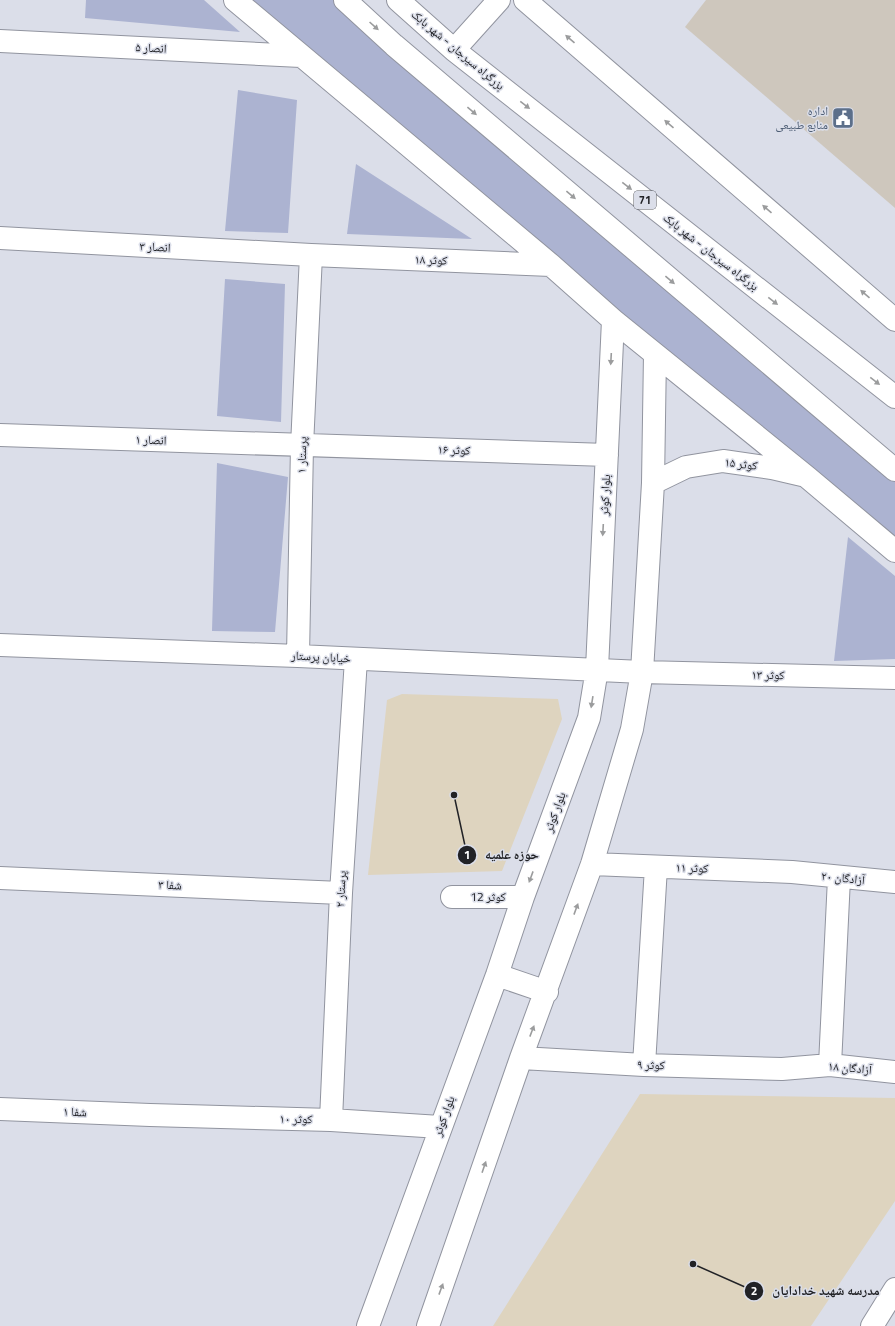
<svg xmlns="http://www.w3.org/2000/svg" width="895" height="1326" viewBox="0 0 895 1326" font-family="'Titillium Web','Noto Naskh Arabic',sans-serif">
	<rect width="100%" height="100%" fill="#dbdee9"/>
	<!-- education -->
	<path fill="#ded4bf" d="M402 694 558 699 562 719 502 871 368 875 387 700Z
		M640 1094 895 1098V1201L811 1326H493Z"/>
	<!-- green -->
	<path fill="#acb3d1" d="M86 0H204L240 32 85 18Z
		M235 0H348L895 474V554Z
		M238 90 297 100 288 233 225 231Z
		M356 164 472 239 347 234Z
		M225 279 285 284 281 422 217 416Z
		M217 463 288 477 275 632 212 631Z
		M848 537 895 576V659L834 661Z"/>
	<!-- building -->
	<path fill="#cec7bd" d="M706 0H895V208L685 27Z"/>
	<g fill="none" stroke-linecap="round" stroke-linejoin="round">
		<!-- minor casing -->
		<g stroke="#91949f" stroke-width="24">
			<path id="minor" d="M235 0 551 265 613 320 807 477 895 551
				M345 0 394 45 895 470
				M0 41 301 56
				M0 238 311 255 551 265
				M0 435 607 455
				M653 483 686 467 723 461 772 468 802 475
				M0 645 298 656 642 672 895 678
				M298 656 302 446 311 255
				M592 864 792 872 895 882
				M0 878 341 893
				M452 897H523
				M497 975 547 992
				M521 1058 644 1065 782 1069 830 1065 895 1072
				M644 1065 656 867
				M830 1065 839 878
				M0 1109 150 1115 331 1120 440 1127
				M331 1120 341 893 356 659
				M368 1326 497 975 523 897 589 718 597 669 613 320
				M428 1326 521 1058 592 864 632 729 642 672 653 483 655 354
				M872 1326 895 1289"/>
		</g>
		<!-- highway casing -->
		<g stroke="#91949f" stroke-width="24">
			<path id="highway" d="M398 0 454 50 895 397
				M525 0 895 320
				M454 50 499 0"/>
		</g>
		<!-- minor -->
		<use href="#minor" stroke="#fff" stroke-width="22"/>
		<!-- highway -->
		<use href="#highway" stroke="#fff" stroke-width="22"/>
	</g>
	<!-- one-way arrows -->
	<defs><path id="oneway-solid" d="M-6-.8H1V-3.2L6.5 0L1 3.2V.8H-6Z"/></defs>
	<g fill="#9b9c9d">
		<use href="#oneway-solid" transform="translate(374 26) rotate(42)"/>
		<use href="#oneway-solid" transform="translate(570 39) rotate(-139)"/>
		<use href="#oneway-solid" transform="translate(525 105) rotate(38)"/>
		<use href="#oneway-solid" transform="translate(472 111) rotate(40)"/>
		<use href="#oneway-solid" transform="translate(669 124) rotate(-139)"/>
		<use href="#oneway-solid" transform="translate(627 186) rotate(38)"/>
		<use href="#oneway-solid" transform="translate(571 195) rotate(40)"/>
		<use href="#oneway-solid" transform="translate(767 209) rotate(-139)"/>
		<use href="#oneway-solid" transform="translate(670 280) rotate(40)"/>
		<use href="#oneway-solid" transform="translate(865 294) rotate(-139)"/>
		<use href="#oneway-solid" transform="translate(773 301) rotate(38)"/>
		<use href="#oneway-solid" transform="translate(611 359) rotate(93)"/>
		<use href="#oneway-solid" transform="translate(875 381) rotate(38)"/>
		<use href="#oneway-solid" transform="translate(603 530) rotate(93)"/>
		<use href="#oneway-solid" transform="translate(592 702) rotate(99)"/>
		<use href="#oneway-solid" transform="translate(531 877) rotate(110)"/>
		<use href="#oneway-solid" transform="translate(576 909) rotate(-70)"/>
		<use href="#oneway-solid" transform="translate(532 1031) rotate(-69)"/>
		<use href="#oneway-solid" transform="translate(484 1167) rotate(-71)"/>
		<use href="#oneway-solid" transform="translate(441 1289) rotate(-70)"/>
	</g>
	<!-- icons -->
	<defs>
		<g id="civic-square" transform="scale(1.15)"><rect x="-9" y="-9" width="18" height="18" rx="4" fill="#5c6f8a" stroke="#dbdee9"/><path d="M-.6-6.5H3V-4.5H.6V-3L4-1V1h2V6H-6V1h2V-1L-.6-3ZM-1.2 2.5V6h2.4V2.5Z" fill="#fff"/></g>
	</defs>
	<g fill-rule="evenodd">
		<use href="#civic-square" x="843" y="118"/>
	</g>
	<g text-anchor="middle" stroke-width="3" stroke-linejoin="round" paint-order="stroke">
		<!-- shield labels -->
		<rect fill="#dbdee9" stroke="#595a60" stroke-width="1" x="634" y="191" width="22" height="18" rx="3"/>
		<g font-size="11" font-weight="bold" fill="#212226">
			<text x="645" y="204">71</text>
		</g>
		<!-- street labels -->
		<g font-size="12" fill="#212226" stroke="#dbdee9">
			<text transform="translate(151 48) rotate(3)" y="4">انصار ۵</text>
			<text transform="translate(458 50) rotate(40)" y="4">بزرگراه سیرجان - شهر بابک</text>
			<text transform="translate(155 247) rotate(3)" y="4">انصار ۳</text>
			<text transform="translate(711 252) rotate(38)" y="4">بزرگراه سیرجان - شهر بابک</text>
			<text transform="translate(431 260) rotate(2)" y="4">کوثر ۱۸</text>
			<text transform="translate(151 440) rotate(2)" y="4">انصار ۱</text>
			<text transform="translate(454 450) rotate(2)" y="4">کوثر ۱۶</text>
			<text transform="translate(302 455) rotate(-88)" y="4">پرستار ۱</text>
			<text transform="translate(741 464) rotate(7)" y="4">کوثر ۱۵</text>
			<text transform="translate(605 495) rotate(-87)" y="4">بلوار کوثر</text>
			<text transform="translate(321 657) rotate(3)" y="4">خیابان پرستار</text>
			<text transform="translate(768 675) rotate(1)" y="4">کوثر ۱۳</text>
			<text transform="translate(555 812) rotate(-70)" y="4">بلوار کوثر</text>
			<text transform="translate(692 868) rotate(2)" y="4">کوثر ۱۱</text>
			<text transform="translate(843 878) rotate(6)" y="4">آزادگان ۲۰</text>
			<text transform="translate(170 885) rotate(3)" y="4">شفا ۳</text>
			<text transform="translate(341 889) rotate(-87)" y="4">پرستار ۲</text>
			<text x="488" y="901">کوثر 12</text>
			<text transform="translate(651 1065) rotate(2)" y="4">کوثر ۹</text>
			<text transform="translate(850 1068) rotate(5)" y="4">آزادگان ۱۸</text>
			<text transform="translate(75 1112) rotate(2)" y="4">شفا ۱</text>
			<text transform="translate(444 1116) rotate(-70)" y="4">بلوار کوثر</text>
			<text transform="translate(296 1119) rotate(1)" y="4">کوثر ۱۰</text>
		</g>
		<!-- service labels -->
		<g font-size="12" fill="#4e5e75" stroke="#dbdee9" text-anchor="end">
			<text x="828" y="115">اداره<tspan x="828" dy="14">منابع طبیعی</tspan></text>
		</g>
	</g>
	<!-- callouts -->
	<path fill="none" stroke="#212226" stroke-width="1.5" d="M454 795L467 855M693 1264L754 1291"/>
	<g fill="#212226" stroke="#dbdee9" stroke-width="1.5">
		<circle cx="454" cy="795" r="4"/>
		<circle cx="693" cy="1264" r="4"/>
		<circle cx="467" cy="855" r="10"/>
		<circle cx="754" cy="1291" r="10"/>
	</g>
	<g font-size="12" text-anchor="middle" font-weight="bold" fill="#fff">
		<text x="467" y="859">1</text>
		<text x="754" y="1295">2</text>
	</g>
	<g font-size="13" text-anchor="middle" font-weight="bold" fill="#212226" stroke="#dbdee9" stroke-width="3" stroke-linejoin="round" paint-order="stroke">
		<text x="512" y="859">حوزه علمیه</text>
		<text x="826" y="1295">مدرسه شهید خدادایان</text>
	</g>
</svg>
